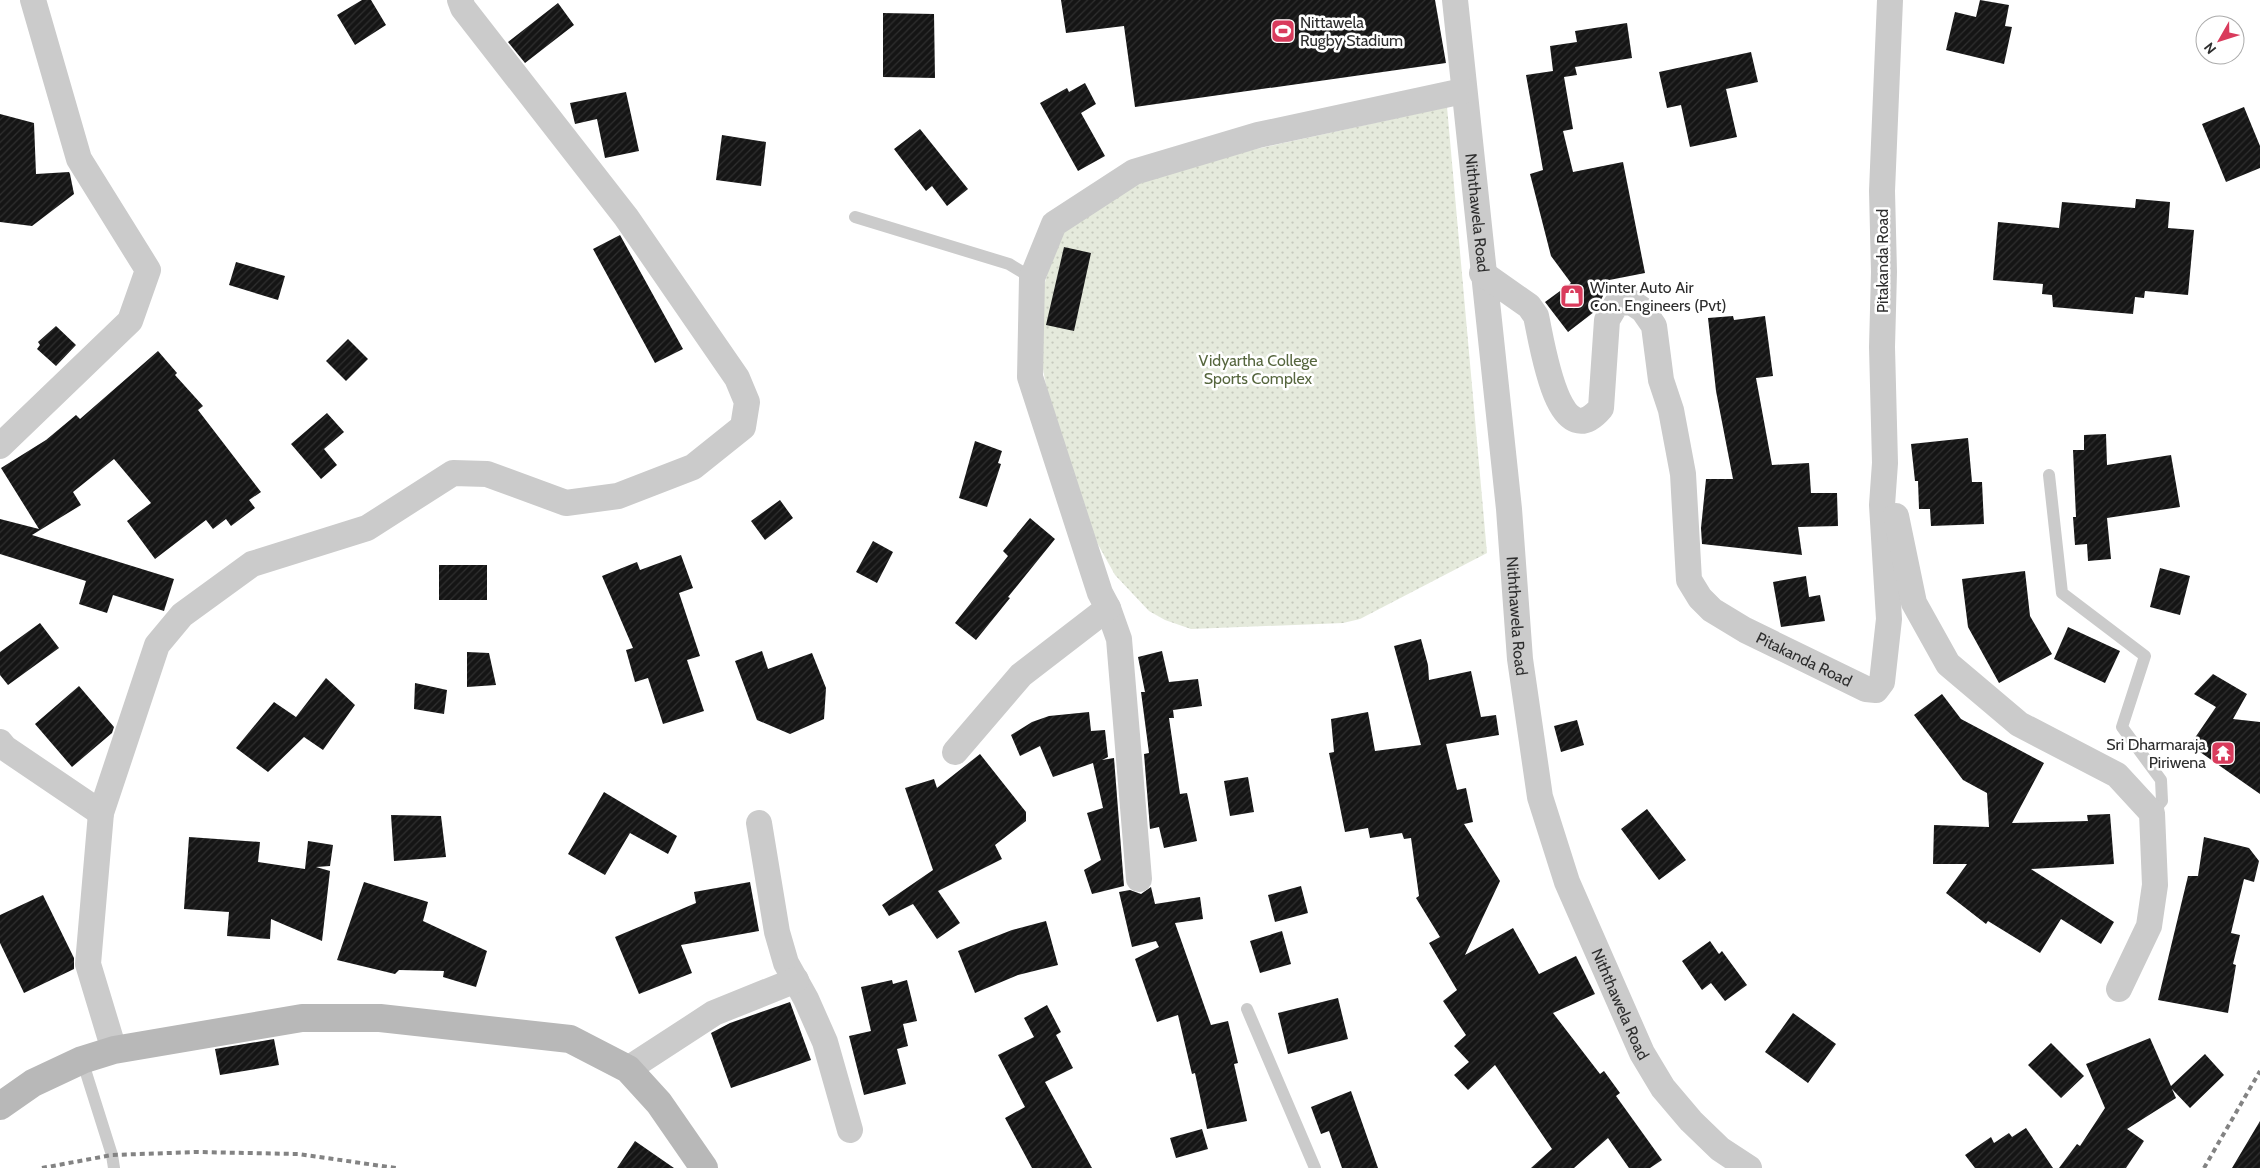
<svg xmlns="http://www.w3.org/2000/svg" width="2260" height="1168" viewBox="0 0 2260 1168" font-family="Cabin,sans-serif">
	<defs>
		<pattern id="park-dots" width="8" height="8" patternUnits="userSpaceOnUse" patternTransform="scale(1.25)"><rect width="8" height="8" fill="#e5eadc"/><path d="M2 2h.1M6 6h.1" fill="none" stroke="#c5c9bd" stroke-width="1.8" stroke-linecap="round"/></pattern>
		<pattern id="building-hatch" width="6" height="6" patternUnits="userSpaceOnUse" patternTransform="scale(1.25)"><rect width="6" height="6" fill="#151515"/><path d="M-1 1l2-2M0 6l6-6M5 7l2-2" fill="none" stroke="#2f2f2f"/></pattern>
	</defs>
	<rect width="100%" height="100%" fill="#fff"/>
	<!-- park -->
	<path fill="url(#park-dots)" d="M1447 107 1487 553 1360 619 1343 623 1191 629 1165 620 1149 611 1115 575 1090 530 1057 446 1039 347 1043 290 1055 243 1076 215 1161 170Z"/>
	<!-- building -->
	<path fill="url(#building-hatch)" d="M362 0H371L386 25 355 45 337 15Z
		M1061 0H1435L1446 63 1135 107 1124 26 1066 33Z
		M1980 0 2009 5 2005 26 2012 27 2004 64 1946 50 1955 12 1976 17Z
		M558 3 574 25 525 63 508 42Z
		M883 13 934 14 935 78 883 77Z
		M1627 23 1632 58 1575 67 1577 75 1564 77 1573 129 1563 131 1573 172 1623 162 1645 273 1594 283 1603 296 1594 312 1568 332 1545 302 1571 283 1551 256 1530 174 1543 170 1526 75 1553 71 1550 46 1577 42 1575 31Z
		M1751 52 1758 82 1726 89 1737 137 1690 147 1681 105 1667 108 1659 72Z
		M1085 83 1096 104 1081 113 1105 156 1078 171 1040 103 1067 88 1069 92Z
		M626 92 639 151 605 158 597 119 575 124 570 103Z
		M2244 107 2260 146V168L2226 182 2202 124Z
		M0 114 34 123 36 174 69 172 70 174 74 194 32 226 0 222Z
		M920 129 968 189 947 206 932 186 926 191 894 149Z
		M722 135 766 142 761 186 716 180Z
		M2136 199 2170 202 2168 228 2194 230 2188 295 2145 291 2144 298 2135 297 2133 314 2053 307 2052 295 2042 294 2043 284 1993 280 1998 222 2059 228 2062 202 2135 208Z
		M620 235 683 349 655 363 593 249Z
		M1064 247 1091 253 1074 331 1046 325Z
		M236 262 285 276 278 300 229 285Z
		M1733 316 1734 320 1765 316 1773 376 1756 378 1772 465 1809 463 1811 493H1837L1838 526 1798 527 1802 555 1702 544 1701 528 1706 479H1733L1716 391 1708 318Z
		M56 326 76 345 56 366 37 349 40 345 38 342Z
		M348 339 368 359 346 381 326 361Z
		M158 351 177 373 175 375 203 406 198 410 261 492 249 500 255 508 231 526 226 519 213 529 206 520 155 559 127 521 151 503 114 459 73 492 81 505 32 535 174 579 164 611 113 595 107 613 79 604 86 581 0 554V519L39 529 1 468 46 440 76 415 80 419Z
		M327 413 344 432 324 449 337 465 321 479 291 444Z
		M2106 434 2107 465 2171 455 2180 507 2107 518 2111 559 2088 561 2087 544 2075 545 2073 517H2076L2073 450H2084V435Z
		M1968 438 1972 482H1982L1984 524 1931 526 1930 509H1919L1918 481H1915L1911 444Z
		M975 441 1002 451 998 463 1001 464 987 507 959 498Z
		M780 500 793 518 765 540 751 521Z
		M1030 518 1055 539 1008 597 1010 598 976 640 955 623 1008 556 1003 551Z
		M873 541 893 552 877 583 856 572Z
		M681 555 693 588 679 593 700 656 687 660 704 711 663 724 648 678 635 682 626 650 633 648 602 576 637 562 640 570Z
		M439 565H487V600H439Z
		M2160 568 2190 576 2180 615 2150 607Z
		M2025 571 2030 616 2052 654 1999 683 1968 627 1962 579Z
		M1806 576 1809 597 1820 595 1825 621 1781 627 1773 582Z
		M40 623 59 648 8 685 0 675V652Z
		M2068 627 2120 651 2105 683 2054 659Z
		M1421 639 1428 665 1429 680 1471 671 1481 717 1496 715 1499 735 1446 744 1457 790 1466 788 1473 822 1464 824 1500 881 1465 955 1513 928 1539 974 1576 956 1595 994 1553 1013 1600 1074 1604 1071 1620 1093 1616 1096 1662 1160 1650 1168H1629L1608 1138 1574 1168H1531L1552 1149 1495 1065 1468 1090 1454 1075 1469 1062 1454 1046 1466 1035 1443 1001 1457 990 1429 943 1440 937 1416 898 1419 896 1411 838 1404 839 1402 833 1370 838 1368 828 1345 832 1329 753 1334 752 1331 719 1368 712 1375 751 1421 745 1394 646Z
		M762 651 768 669 812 653 826 688 824 719 790 734 757 720 735 661Z
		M1162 651 1169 682 1198 679 1202 706 1173 710 1174 718H1169L1180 794 1187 793 1197 841 1164 848 1159 827 1150 829 1144 754 1149 753 1141 692H1145L1138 657Z
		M467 652 489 653 496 685 467 687Z
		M2213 674 2247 694 2233 719 2260 722V794L2190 745 2216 707 2194 694Z
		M326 678 355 705 323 750 304 737 268 772 236 748 274 702 296 717Z
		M415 683 447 690 444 714 414 709Z
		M79 686 114 727 112 733 72 767 35 724Z
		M1942 694 1961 719 2044 763 2012 823 2088 821 2087 815 2110 814 2114 864 2031 869 2114 922 2101 944 2061 919 2040 953 1988 921 1986 924 1946 893 1967 864H1933L1934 825 1989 827 1987 793 1963 780 1914 715Z
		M1089 712 1091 731 1105 730 1108 757 1102 760 1114 758 1124 886 1092 894 1084 870 1101 860 1087 813 1103 808 1093 763 1053 777 1040 746 1020 756 1011 735 1032 722 1049 716Z
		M1577 720 1584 745 1561 752 1554 726Z
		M980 754 1026 812V821L995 845 1002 859 938 891 960 923 937 939 913 904 889 916 882 905 933 870 905 788 934 779 937 788Z
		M1248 777 1254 812 1230 816 1224 781Z
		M604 792 677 836 668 854 630 833 605 875 568 854Z
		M1647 809 1686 860 1659 880 1621 829Z
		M391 815 441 816 446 857 394 861Z
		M189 837 260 842 258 862 305 869 308 841 333 845 330 866 316 867 330 871 322 941 271 919 270 939 227 936 229 912 184 909Z
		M2204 837 2249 848 2259 861 2254 882 2244 879 2231 933 2240 935 2233 964 2236 965 2228 1013 2158 1000 2188 876H2198Z
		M364 882 428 902 423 921 487 951 476 987 443 977 444 971 399 970 395 974 337 960Z
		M750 882 759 931 681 945 692 973 639 994 615 937 696 903 694 892Z
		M1301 886 1308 913 1275 922 1268 895Z
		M1151 887 1155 904 1200 897 1203 919 1175 923 1211 1025 1228 1021 1238 1063 1234 1064 1247 1121 1207 1129 1195 1073 1192 1074 1178 1015 1157 1022 1135 959 1159 947 1156 941 1132 947 1119 892 1130 890 1141 894Z
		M43 895 74 958V969L24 993 0 943V915Z
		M1046 921 1058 965 1018 975 975 993 958 951 1012 930Z
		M1282 931 1291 964 1260 973 1250 941Z
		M1710 941 1719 954 1722 951 1747 985 1725 1001 1711 983 1702 990 1682 961Z
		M892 980 893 984 907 980 917 1021 903 1024 908 1046 897 1049 906 1084 864 1095 849 1036 871 1031 861 987Z
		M1338 998 1348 1039 1288 1054 1278 1013Z
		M790 1002 811 1060 731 1088 711 1033 730 1023Z
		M1047 1005 1061 1032 1056 1035 1073 1068 1045 1082 1092 1168H1032L1005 1118 1025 1107 998 1055 1034 1037 1024 1018Z
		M1793 1013 1836 1044 1808 1083 1765 1052Z
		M2150 1038 2171 1086 2205 1054 2224 1075 2190 1108 2172 1089 2176 1098 2127 1129 2144 1141 2126 1168H2059L2077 1144 2080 1146 2105 1108 2086 1064Z
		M274 1039 279 1065 220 1075 215 1049Z
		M2051 1043 2084 1076 2061 1098 2028 1065Z
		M1351 1091 1378 1168H1342L1329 1131 1321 1134 1311 1107Z
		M2260 1121V1168H2232Z
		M2026 1128 2053 1168H1975L1965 1155 1991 1137 1994 1143 2009 1133 2012 1137Z
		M1202 1129 1208 1149 1176 1158 1170 1138Z
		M635 1141 674 1168H617Z"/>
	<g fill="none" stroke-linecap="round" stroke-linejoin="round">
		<!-- lane -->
		<path stroke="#cbcbcb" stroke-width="12" d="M855 217 1009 264 1032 278
			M2049 475 2062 593 2145 656 2122 727 2161 780 2162 801 2152 813
			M1247 1009 1315 1168
			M82 1060 112 1155 114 1168"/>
		<!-- street -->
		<g stroke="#cbcbcb" stroke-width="26">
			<path id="s1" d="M1455 0 1509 509 1520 659 1540 797 1567 882 1642 1053 1663 1088 1691 1121 1720 1149 1749 1168"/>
			<path id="s2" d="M1482 273 1529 306 1536 316C1542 342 1558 459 1601 408L1607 320 1617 303 1631 302 1643 310 1654 326 1661 380 1671 410 1683 474 1689 580 1700 598 1712 610 1745 630 1866 689 1876 690 1882 682 1889 619 1882 505 1885 463 1882 347 1884 272 1882 191 1890 0"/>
			<path d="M0 446 130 321 148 270 79 159 33 0"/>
			<path d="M1896 516 1914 603 1948 664 2019 724 2117 775 2152 813 2155 885 2149 926 2119 989"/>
			<path d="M1108 608 1119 639 1139 879"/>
			<path d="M0 742 5 748 101 813"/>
			<path d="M955 752 1021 675 1108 608 1100 593 1030 377 1032 278 1054 224 1134 172 1258 135 1463 91"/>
			<path d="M759 823 777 932 786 963 806 999 825 1042 850 1130"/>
			<path d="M114 1050 88 964 101 813 157 645 182 615 252 564 367 528 453 473 487 474 566 503 618 496 693 467 743 427 747 402 737 378 626 217 463 8 460 0"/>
			<path d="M628 1069 714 1013 796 980"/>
		</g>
		<!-- secondary -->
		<path stroke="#b8b8b8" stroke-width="28" d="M0 1106 33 1083 82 1060 114 1050 302 1018H380L570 1039 628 1069 659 1103 704 1168"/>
		<!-- rail -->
		<path stroke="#838383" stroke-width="4" stroke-dasharray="5 4" stroke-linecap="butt" d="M42 1168 112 1155 197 1152 298 1154 396 1168
			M2204 1168 2260 1071"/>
	</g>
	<!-- icons -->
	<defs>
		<g id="stadium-square" transform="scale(1.25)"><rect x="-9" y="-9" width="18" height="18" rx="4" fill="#d93b5c" stroke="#fff"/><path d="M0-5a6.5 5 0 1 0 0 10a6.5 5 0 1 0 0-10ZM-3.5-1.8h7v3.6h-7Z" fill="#fff"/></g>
		<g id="shop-square" transform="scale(1.25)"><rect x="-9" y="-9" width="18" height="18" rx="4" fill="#d93b5c" stroke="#fff"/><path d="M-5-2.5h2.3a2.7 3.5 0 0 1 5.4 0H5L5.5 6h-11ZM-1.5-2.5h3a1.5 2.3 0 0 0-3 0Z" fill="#fff"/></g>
		<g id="temple-square" transform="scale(1.25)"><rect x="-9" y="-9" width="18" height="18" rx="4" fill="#d93b5c" stroke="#fff"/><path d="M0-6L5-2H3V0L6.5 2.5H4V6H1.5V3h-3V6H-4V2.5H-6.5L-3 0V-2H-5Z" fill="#fff"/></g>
	</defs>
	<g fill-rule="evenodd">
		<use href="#stadium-square" x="1283" y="31"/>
		<use href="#shop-square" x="1572" y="296"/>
		<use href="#temple-square" x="2223" y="753"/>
	</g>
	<g text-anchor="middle" stroke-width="5" stroke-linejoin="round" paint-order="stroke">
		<!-- poi labels -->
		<g font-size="16" fill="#2e2e2e" stroke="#fff" text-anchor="start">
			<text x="1300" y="28">Nittawela<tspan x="1300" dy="18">Rugby Stadium</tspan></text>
			<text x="1590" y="293">Winter Auto Air<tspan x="1590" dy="18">Con. Engineers (Pvt)</tspan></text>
			<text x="2206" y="750" text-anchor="end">Sri Dharmaraja<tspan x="2206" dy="18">Piriwena</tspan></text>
		</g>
		<!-- street labels -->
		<g font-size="16" fill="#2e2e2e" stroke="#fff">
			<text dy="6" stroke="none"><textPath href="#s1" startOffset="214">Niththawela Road</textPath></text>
			<text transform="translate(1882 261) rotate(-90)" y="6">Pitakanda Road</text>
			<text dy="6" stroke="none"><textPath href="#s1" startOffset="619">Niththawela Road</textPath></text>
			<text dy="6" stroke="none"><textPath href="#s2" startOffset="769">Pitakanda Road</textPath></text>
			<text dy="6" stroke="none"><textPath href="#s1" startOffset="1024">Niththawela Road</textPath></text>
		</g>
		<!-- park labels -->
		<g font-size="16" fill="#56663e" stroke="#fff">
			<text x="1258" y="366">Vidyartha College<tspan x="1258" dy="18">Sports Complex</tspan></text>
		</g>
	</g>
	<!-- north arrow -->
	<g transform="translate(2220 40) rotate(231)"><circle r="24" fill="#ffffff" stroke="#ababab"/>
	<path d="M0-4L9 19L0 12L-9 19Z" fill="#d93b5c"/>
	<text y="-8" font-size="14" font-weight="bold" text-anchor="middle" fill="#2e2e2e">N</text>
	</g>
</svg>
